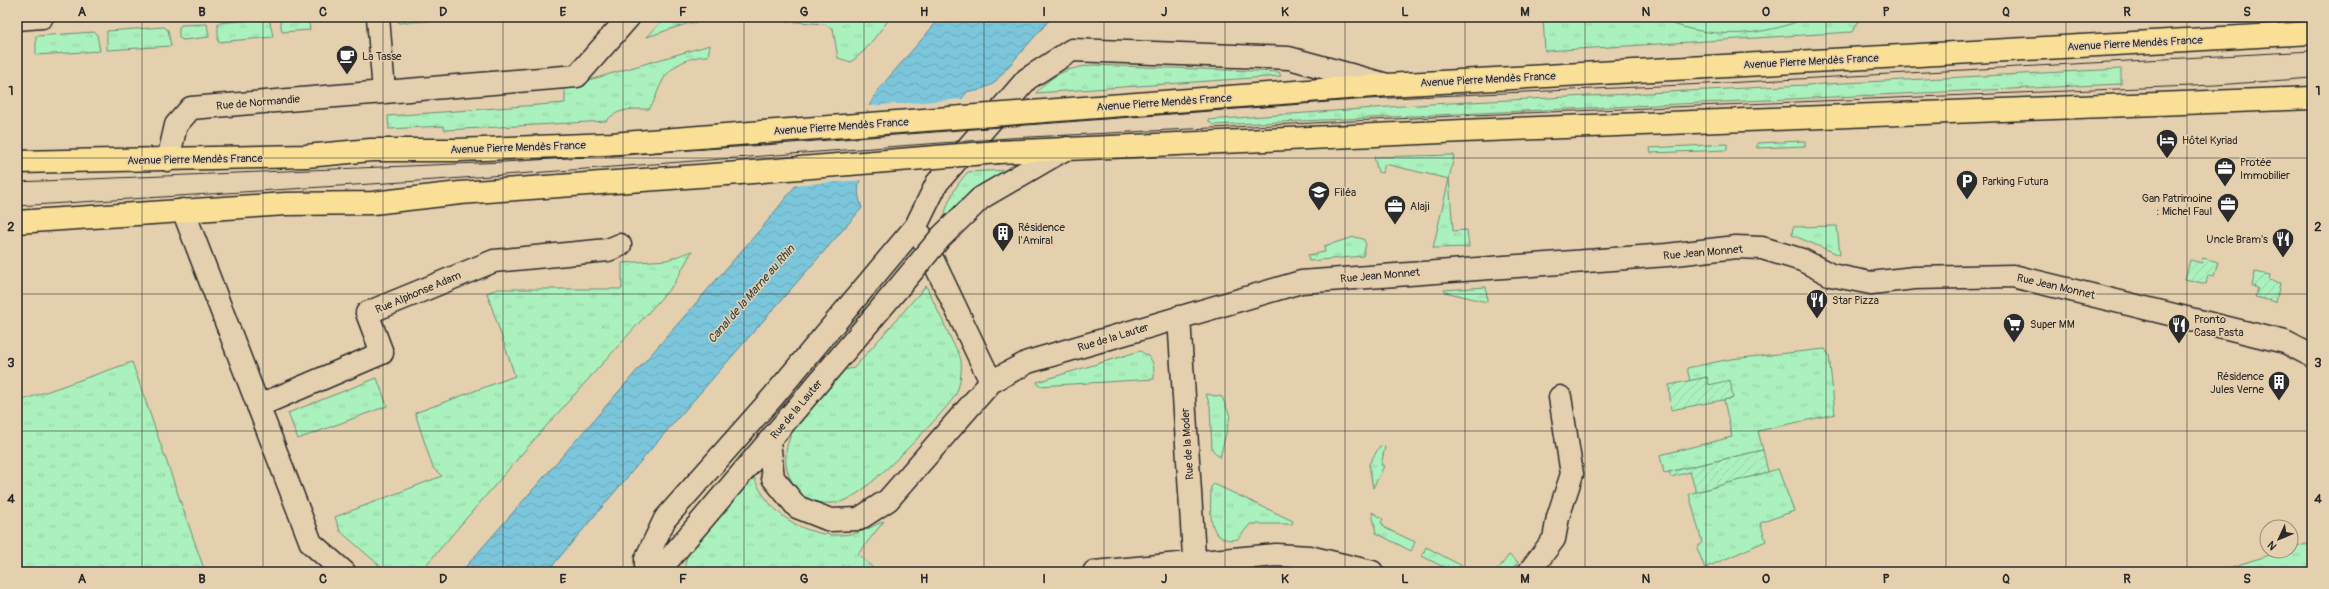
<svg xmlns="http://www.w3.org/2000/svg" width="2329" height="589" viewBox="0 0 2329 589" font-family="Pangolin,sans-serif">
	<defs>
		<pattern id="grass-tufts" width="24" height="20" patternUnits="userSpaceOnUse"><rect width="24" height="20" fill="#abf1bd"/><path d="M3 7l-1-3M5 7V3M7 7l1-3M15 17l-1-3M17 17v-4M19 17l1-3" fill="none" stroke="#93cfa3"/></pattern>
		<pattern id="garden-furrows" width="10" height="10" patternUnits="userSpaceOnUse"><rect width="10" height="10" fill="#abf1bd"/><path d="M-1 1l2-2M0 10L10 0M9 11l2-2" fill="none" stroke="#93cfa3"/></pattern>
		<pattern id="water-waves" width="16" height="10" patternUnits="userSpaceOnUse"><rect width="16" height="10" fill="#7bc6db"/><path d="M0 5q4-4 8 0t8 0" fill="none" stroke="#6aaabc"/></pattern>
	</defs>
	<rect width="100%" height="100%" fill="#e4cfae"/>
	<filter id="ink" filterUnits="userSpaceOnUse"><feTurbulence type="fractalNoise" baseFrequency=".025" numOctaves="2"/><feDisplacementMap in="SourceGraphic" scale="8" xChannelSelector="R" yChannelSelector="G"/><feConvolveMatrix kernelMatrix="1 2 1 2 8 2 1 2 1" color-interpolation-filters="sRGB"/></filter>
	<g filter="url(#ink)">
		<!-- grass -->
		<path fill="url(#grass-tufts)" stroke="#6b8e74" d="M282 17H308L310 30 282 32 280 20Z
			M398 17H440L441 20 399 23Z
			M666 17H891L864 51 851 62 838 58 833 29 825 24 744 18 689 23 647 37Z
			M1543 17H1657L1691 29 1755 32 1808 17H1861L1852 32 1545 51Z
			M266 19 270 22 273 37 218 42V23Z
			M207 24 209 37 183 40 179 38V28L181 25Z
			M164 27 168 30 171 46 107 50V31Z
			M94 32 97 35 100 51 36 55V36Z
			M710 45 708 56C691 56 671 65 663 80 657 90 656 100 649 109 633 109 618 108 606 121L445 130 443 126 389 129 388 116 565 103V87Z
			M1092 65 1279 72 1281 76 1036 93C1054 73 1066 69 1092 65Z
			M2121 69V84L1213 125 1208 120 1431 104Z
			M1805 141V146L1757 148V143Z
			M1727 144V150L1651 153 1650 148Z
			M1454 155 1449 179 1453 231 1467 230 1469 247 1433 248 1449 179 1385 164 1382 173 1378 172 1374 157Z
			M1008 170 943 225C945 205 954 187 968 172Z
			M1837 226 1840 255 1792 235 1793 227Z
			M1354 237 1363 239 1366 244 1363 256 1309 261 1308 255 1325 252 1324 246Z
			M692 251 674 284 539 434 420 572H387L340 531 335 517 442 476 433 468 415 413 515 376 487 293 498 289H622V263L667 260Z
			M926 286C935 305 944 323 952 341 955 347 960 354 961 361 962 371 960 387 955 396 940 417 868 492 846 500 832 505 811 505 801 494 759 447 813 404 844 370L854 368Z
			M1486 287 1487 302 1445 292 1444 290Z
			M1825 349 1829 355 1835 414 1758 431 1763 450 1664 473 1660 455 1732 437 1724 400 1733 398 1708 385 1707 377 1690 381 1687 368 1731 359Z
			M1140 351C1154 358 1154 364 1154 379L1039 386 1037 382Z
			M132 362 205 572H17V402Z
			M377 378 387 406 298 439 288 413Z
			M1206 394 1222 397 1230 416 1220 458 1212 449 1210 406Z
			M1380 446 1385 447 1381 465 1384 466 1373 488 1369 464Z
			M1778 469 1794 511 1760 523 1766 541 1705 568 1697 548 1702 542 1689 494Z
			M753 475C768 516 812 543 856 533 865 531 875 525 884 521L858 554 877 572H687L685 564 688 552Z
			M1214 484 1293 521 1292 524H1250L1238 539C1205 546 1211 507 1211 487Z
			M1372 512 1383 519 1381 522 1385 528 1415 542 1411 551 1376 533Z
			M2312 542V568L2302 572H2215L2283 551H2291V549Z
			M1426 547 1462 566 1459 572H1453L1422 556Z
			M1509 555 1518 562 1511 572H1496Z"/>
		<!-- garden -->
		<path fill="url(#garden-furrows)" stroke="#6b8e74" d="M2203 258 2218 262 2214 276 2208 275 2206 284 2185 279 2190 260 2202 263Z
			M2255 272 2270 275 2269 280 2280 283 2276 302 2255 297 2258 288 2252 286Z
			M1707 377 1709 385 1730 380 1733 398 1671 410 1669 385Z
			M1763 450 1768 472 1696 492 1690 472 1671 477 1669 472Z"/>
		<!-- pitch -->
		<path fill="#abf1bd" stroke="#6b8e74" d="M1657 17H1808C1763 38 1702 40 1657 17Z"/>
		<!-- water -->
		<path fill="url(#water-waves)" stroke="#5b8895" d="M941 17H1052L993 84 977 91H968L925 142 918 143C908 148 868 169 863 175 856 184 858 198 862 208L657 442 547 572H461L765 224 800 180 834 171 872 128 869 106 878 90Z"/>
		<!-- pier -->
		<path fill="#e4cfae" d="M964 99 926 143 916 148 912 156 886 153 864 180 793 185 798 179 833 170 870 128 867 106Z"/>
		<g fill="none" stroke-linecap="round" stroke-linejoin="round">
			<!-- street casing -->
			<g stroke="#2b2b2b" stroke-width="25">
				<path id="street" d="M378 17 384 92
					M17 19 42 17
					M168 160 176 125 191 108 577 76 629 17
					M981 198 1067 148
					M183 210 311 543 344 572
					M921 235 991 382
					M905 280 769 441 773 478 797 507 830 520 859 519 888 500 991 382 1028 362 1301 282 1667 255 1736 247 1762 248 1802 260 1831 275 1871 283 1914 278 2013 276 2285 342 2312 356
					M1179 317 1195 572
					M258 406 382 353 367 313 494 261 608 250 620 245
					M646 572V559L665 519 772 398 916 226 937 183 1027 79 1072 50 1289 58 1384 84
					M658 572 769 441
					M1094 572 1276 555 1309 557 1372 572
					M1529 572 1554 539 1558 517 1572 474 1560 397"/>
			</g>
			<!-- primary casing -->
			<g stroke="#2b2b2b" stroke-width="25">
				<path id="primary" d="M1031 112 1387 85 2312 33
					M998 152 1463 131 2312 98
					M17 162 306 156 371 150H458L612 144 763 132
					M17 222 285 204 373 203 460 193 727 174"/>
			</g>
			<!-- street -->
			<use href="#street" stroke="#e4cfae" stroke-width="22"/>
			<!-- primary -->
			<use href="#primary" stroke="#fadf96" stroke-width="22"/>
			<!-- tram -->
			<path stroke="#2b2b2b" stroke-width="1" d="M17 182 504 162 751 146 1368 99 1706 84 2312 51
				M17 206 435 180 1009 138 1474 115 2216 85 2312 78"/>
			<!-- street-bridge casing -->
			<g stroke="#2b2b2b" stroke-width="25" stroke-linecap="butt">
				<path id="street-bridge" d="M905 280 941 237 981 198"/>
			</g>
			<!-- primary-bridge casing -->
			<g stroke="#2b2b2b" stroke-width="25" stroke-linecap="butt">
				<path id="primary-bridge" d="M763 132 1031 112
					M727 174 998 152"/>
			</g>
			<!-- street-bridge -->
			<use href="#street-bridge" stroke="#e4cfae" stroke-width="22"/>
			<!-- primary-bridge -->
			<use href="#primary-bridge" stroke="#fadf96" stroke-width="22"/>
		</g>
	</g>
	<!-- grid -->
	<path fill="none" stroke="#2b2b2b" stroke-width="1" stroke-opacity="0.55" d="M142 17V572M263 17V572M383 17V572M503 17V572M623 17V572M744 17V572M864 17V572M984 17V572M1104 17V572M1225 17V572M1345 17V572M1465 17V572M1585 17V572M1706 17V572M1826 17V572M1946 17V572M2066 17V572M2187 17V572M17 158H2312M17 294H2312M17 431H2312"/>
	<!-- icons -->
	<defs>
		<g id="cafe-pin" transform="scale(1.15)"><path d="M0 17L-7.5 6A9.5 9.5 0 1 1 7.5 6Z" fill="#2b2b2b" stroke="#e4cfae"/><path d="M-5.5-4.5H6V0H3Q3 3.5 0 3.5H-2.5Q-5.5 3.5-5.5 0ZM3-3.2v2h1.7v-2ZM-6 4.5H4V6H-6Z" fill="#fff"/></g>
		<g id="hotel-pin" transform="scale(1.15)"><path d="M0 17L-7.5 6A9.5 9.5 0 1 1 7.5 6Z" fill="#2b2b2b" stroke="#e4cfae"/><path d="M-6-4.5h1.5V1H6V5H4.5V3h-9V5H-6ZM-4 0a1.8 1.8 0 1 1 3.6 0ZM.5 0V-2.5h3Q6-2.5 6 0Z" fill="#fff"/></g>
		<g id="office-pin" transform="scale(1.15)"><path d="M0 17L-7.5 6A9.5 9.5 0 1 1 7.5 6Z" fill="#2b2b2b" stroke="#e4cfae"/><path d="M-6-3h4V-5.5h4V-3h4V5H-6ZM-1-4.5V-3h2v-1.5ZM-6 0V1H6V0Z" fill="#fff"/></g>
		<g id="parking-pin" transform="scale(1.15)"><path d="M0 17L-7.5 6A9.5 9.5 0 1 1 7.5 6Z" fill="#2b2b2b" stroke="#e4cfae"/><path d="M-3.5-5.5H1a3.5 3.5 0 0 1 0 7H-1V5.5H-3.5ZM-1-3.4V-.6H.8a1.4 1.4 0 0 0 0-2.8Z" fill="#fff"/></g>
		<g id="university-pin" transform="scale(1.15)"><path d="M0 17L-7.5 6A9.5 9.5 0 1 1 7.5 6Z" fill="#2b2b2b" stroke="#e4cfae"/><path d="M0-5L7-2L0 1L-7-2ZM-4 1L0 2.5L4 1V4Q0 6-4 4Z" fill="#fff"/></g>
		<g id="building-pin" transform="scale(1.15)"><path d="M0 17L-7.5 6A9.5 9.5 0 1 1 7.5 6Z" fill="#2b2b2b" stroke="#e4cfae"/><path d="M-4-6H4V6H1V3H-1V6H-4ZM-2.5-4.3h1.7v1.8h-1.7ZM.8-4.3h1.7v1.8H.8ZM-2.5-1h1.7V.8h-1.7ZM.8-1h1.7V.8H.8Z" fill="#fff"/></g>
		<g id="restaurant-pin" transform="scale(1.15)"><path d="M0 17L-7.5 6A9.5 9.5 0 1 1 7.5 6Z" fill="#2b2b2b" stroke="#e4cfae"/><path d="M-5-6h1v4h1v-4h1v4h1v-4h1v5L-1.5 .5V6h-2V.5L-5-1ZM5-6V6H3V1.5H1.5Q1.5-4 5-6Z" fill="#fff"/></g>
		<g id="supermarket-pin" transform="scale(1.15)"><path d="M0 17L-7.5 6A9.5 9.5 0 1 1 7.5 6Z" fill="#2b2b2b" stroke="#e4cfae"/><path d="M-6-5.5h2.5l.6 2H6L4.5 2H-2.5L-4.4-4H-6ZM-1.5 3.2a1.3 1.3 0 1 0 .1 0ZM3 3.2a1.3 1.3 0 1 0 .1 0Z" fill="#fff"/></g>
	</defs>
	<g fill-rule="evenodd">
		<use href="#cafe-pin" x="347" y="56"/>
		<use href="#hotel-pin" x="2167" y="140"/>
		<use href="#office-pin" x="2225" y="168"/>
		<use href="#parking-pin" x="1967" y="181"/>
		<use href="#university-pin" x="1319" y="192"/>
		<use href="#office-pin" x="2228" y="204"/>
		<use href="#office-pin" x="1395" y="206"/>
		<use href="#building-pin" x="1003" y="233"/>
		<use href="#restaurant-pin" x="2283" y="239"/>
		<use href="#restaurant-pin" x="1817" y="300"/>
		<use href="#supermarket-pin" x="2014" y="324"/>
		<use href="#restaurant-pin" x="2179" y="325"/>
		<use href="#building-pin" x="2279" y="382"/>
	</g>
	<g text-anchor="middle" stroke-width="3" stroke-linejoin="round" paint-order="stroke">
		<!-- street labels -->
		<g font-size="11" fill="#2b2b2b" stroke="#e4cfae">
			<text transform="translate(2135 43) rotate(-3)" y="4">Avenue Pierre Mendès France</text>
			<text transform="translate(1811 61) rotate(-3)" y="4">Avenue Pierre Mendès France</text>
			<text transform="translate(1488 79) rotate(-3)" y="4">Avenue Pierre Mendès France</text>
			<text transform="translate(258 102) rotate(-5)" y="4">Rue de Normandie</text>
			<text transform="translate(1164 102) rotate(-4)" y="4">Avenue Pierre Mendès France</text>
			<text transform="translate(841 126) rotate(-4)" y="4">Avenue Pierre Mendès France</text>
			<text transform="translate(518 147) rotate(-2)" y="4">Avenue Pierre Mendès France</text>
			<text transform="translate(195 159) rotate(-1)" y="4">Avenue Pierre Mendès France</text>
			<text transform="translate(1703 252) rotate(-5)" y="4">Rue Jean Monnet</text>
			<text transform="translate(1380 275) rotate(-5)" y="4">Rue Jean Monnet</text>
			<text transform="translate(2056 286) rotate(13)" y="4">Rue Jean Monnet</text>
			<text transform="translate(418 292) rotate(-23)" y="4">Rue Alphonse Adam</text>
			<text transform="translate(1113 337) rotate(-17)" y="4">Rue de la Lauter</text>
			<text transform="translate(796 409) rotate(-50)" y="4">Rue de la Lauter</text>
			<text transform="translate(1187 444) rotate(-94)" y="4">Rue de la Moder</text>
		</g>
		<!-- poi labels -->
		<g font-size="11" fill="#2b2b2b" stroke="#e4cfae" text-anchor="start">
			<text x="362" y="60">La Tasse</text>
			<text x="2182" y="144">Hôtel Kyriad</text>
			<text x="2240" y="166">Protée<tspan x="2240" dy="13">Immobilier</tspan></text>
			<text x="1982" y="185">Parking Futura</text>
			<text x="1334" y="196">Filéa</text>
			<text x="2212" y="202" text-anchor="end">Gan Patrimoine<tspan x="2212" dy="13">: Michel Faul</tspan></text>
			<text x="1410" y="210">Alaji</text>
			<text x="1018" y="231">Résidence<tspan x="1018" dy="13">l'Amiral</tspan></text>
			<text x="2268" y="243" text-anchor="end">Uncle Bram's</text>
			<text x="1832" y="304">Star Pizza</text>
			<text x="2194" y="323">Pronto<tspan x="2194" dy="13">Casa Pasta</tspan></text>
			<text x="2030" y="328">Super MM</text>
			<text x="2264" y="380" text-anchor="end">Résidence<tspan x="2264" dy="13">Jules Verne</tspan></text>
		</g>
		<!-- water labels -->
		<g font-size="12" font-style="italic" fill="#374245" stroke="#e4cfae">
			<text transform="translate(751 294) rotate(-49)" y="4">Canal de la Marne au Rhin</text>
		</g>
	</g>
	<!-- margin -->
	<rect width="2329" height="589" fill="none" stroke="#e4cfae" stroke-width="44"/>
	<!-- north arrow -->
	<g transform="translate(2279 539) rotate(226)"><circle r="19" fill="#e4cfae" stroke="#9a8d7a"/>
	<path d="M0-3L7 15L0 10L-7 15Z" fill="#2b2b2b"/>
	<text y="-6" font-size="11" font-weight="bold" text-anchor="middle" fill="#2b2b2b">N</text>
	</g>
	<rect x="22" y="22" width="2285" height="545" fill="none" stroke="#2b2b2b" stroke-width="1.5"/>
	<g font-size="13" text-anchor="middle" font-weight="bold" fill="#2b2b2b">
		<text x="82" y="16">A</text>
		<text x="202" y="16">B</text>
		<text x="323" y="16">C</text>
		<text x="443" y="16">D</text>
		<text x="563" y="16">E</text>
		<text x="683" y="16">F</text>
		<text x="804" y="16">G</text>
		<text x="924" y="16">H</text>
		<text x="1044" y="16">I</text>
		<text x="1164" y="16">J</text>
		<text x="1285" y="16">K</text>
		<text x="1405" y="16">L</text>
		<text x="1525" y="16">M</text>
		<text x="1646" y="16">N</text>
		<text x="1766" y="16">O</text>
		<text x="1886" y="16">P</text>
		<text x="2006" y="16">Q</text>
		<text x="2127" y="16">R</text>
		<text x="2247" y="16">S</text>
		<text x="11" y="95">1</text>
		<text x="2318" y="95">1</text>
		<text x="11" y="231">2</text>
		<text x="2318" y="231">2</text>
		<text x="11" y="367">3</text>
		<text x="2318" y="367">3</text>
		<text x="11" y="503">4</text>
		<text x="2318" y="503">4</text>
		<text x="82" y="583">A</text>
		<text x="202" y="583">B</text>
		<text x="323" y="583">C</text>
		<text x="443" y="583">D</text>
		<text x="563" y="583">E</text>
		<text x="683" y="583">F</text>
		<text x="804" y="583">G</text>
		<text x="924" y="583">H</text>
		<text x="1044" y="583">I</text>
		<text x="1164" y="583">J</text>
		<text x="1285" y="583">K</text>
		<text x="1405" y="583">L</text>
		<text x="1525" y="583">M</text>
		<text x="1646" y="583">N</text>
		<text x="1766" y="583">O</text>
		<text x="1886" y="583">P</text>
		<text x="2006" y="583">Q</text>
		<text x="2127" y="583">R</text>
		<text x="2247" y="583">S</text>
	</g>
</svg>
